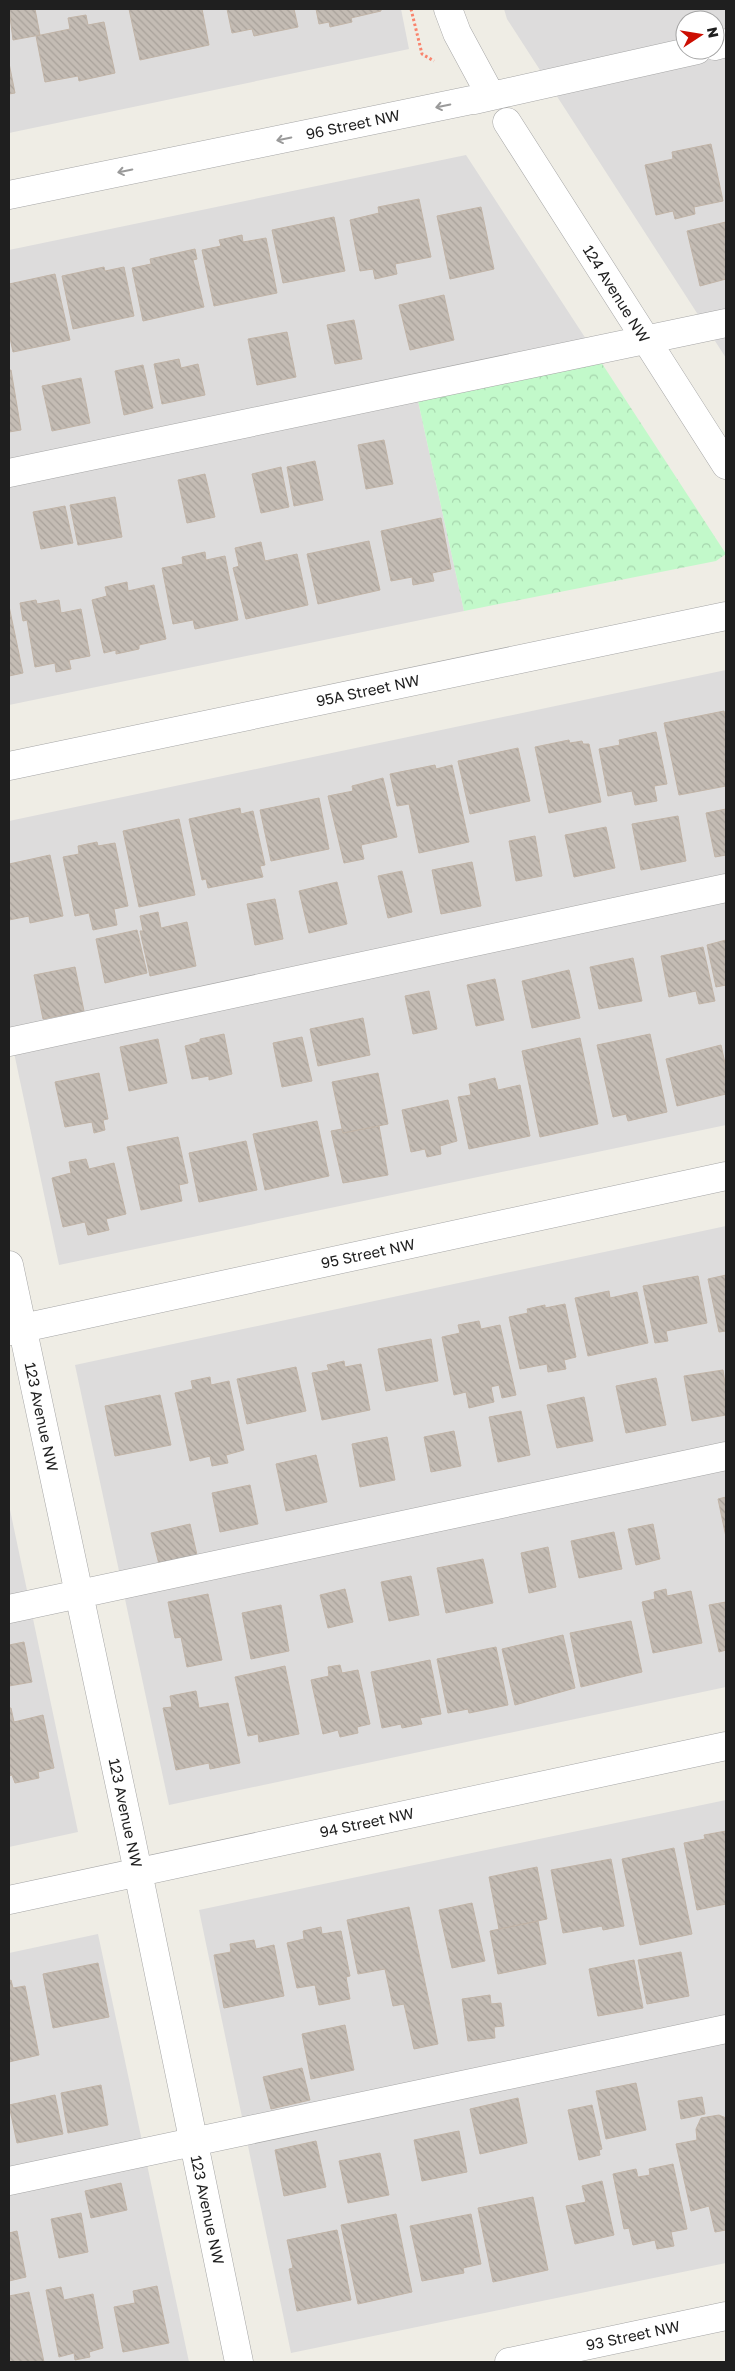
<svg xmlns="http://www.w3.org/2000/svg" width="735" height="2371" viewBox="0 0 735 2371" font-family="'Golos Text',sans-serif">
	<defs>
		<pattern id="park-crowns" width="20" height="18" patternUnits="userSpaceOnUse" patternTransform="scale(1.25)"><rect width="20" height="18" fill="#c2f9ca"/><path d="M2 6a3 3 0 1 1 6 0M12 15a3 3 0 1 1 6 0" fill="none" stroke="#a6d5ad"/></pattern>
		<pattern id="building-back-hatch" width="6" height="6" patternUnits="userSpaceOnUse" patternTransform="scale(1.25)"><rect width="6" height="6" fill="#c4bcb4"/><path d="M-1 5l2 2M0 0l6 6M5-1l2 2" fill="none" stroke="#a8a19a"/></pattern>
	</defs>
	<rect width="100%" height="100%" fill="#efede5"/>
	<!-- residential -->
	<path fill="#dddcdc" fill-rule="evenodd" d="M9 9H401L409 49 9 133Z
		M504 9H726V358L507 19ZM685 20H715V50H685Z
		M466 155 601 362 418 401 464 611 9 705V250Z
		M726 670V1125L59 1265 9 1029V821Z
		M726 1226V1687L169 1805 75 1365Z
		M9 1505 78 1832 9 1847Z
		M726 1800V2263L291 2353 199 1910Z
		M98 1934 189 2362H9V1953Z"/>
	<!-- park -->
	<path fill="url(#park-crowns)" d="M601 362 726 554 716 561 464 611 418 401Z"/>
	<!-- building -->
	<path fill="url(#building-back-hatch)" stroke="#c1b4a7" d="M9 9H35L40 35 13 40Z
		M129 9H202L209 45 140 60Z
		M227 9H294L298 27 254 36 252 29 232 33Z
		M316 9H381V11L351 18 352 22 330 27 329 22 319 24Z
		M86 15 88 25 104 22 115 73 79 81 78 76 45 82 36 36 70 29 68 18Z
		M9 63 15 93 9 94Z
		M711 144 723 201 694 207 695 214 675 219 673 211 656 215 645 165 673 159 672 152Z
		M419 199 431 257 395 264 397 274 375 279 373 269 360 271 350 220 379 213 378 207Z
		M481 207 494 269 450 279 437 216Z
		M334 217 345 271 283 283 272 230Z
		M726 222V279L700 286 687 231Z
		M242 235 243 242 266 238 277 293 214 306 202 250 221 246 219 240Z
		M195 249 197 259 193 260 204 307 143 321 132 268 151 264 150 259Z
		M104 267 105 271 124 267 134 316 73 329 62 276Z
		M55 274 70 340 13 352 9 333V284Z
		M444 295 454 340 410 350 399 305Z
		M354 320 362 359 335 364 327 325Z
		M287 332 296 377 257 385 248 339Z
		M179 359 181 368 198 364 205 395 162 404 154 364Z
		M143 365 153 408 124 415 115 371Z
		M9 370H11L21 430 9 432Z
		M81 378 90 423 52 431 42 386Z
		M384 440 393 484 366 489 358 445Z
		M315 461 323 500 294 506 287 467Z
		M281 467 289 507 261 513 252 474Z
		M205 474 215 517 187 523 178 480Z
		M115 497 122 537 78 545 70 505Z
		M65 506 73 543 41 549 33 512Z
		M441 518 451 569 432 573 434 581 413 585 412 577 391 581 381 531Z
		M369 541 380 590 318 604 307 554Z
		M261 542 265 561 297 554 308 605 246 619 233 568 239 566 235 548Z
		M205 552 206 560 225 556 238 620 195 629 193 620 173 624 162 568 183 564 182 557Z
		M127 582 128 591 154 585 166 639 139 645V649L116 654V650L104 653 92 600 107 596 105 587Z
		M36 600 37 604 59 600 61 613 81 609 90 656 69 660 71 669 56 672 55 663 35 667 27 620 23 621 20 603Z
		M9 606 23 673 9 676Z
		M724 711 726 721V786L679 795 664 723Z
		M656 732 667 784 654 786 657 801 635 805 632 791 608 796 599 749 620 745 619 740Z
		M569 740 570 743 582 741 583 744H589L601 802 549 813 535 747Z
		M518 748 530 801 470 814 458 761Z
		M435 765 436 769 452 765 469 842 419 853 409 804 397 806 390 774Z
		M383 778 397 837 361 845 364 859 344 863 328 796 353 791 352 786Z
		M319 798 329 849 271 861 260 810Z
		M240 808 241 814 253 811 265 865 260 866 263 877 208 888 206 879 202 880 189 819Z
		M726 809V855L715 857 706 813Z
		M678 816 686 861 641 870 632 824Z
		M179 819 195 895 139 907 123 831Z
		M606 827 615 868 574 877 565 835Z
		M535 836 542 876 516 881 509 841Z
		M97 842 98 846 115 843 128 906 114 909 117 925 93 930 89 913 75 916 63 857 79 854 78 846Z
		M50 855 63 916 30 923 29 916 9 920V864Z
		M472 862 481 906 441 914 432 870Z
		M402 871 412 912 388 918 378 876Z
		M337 882 347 924 309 933 299 891Z
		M275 899 283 939 255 945 247 904Z
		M158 912 161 928 187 922 196 966 150 976 140 931H143L140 916Z
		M137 930 147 973 105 983 96 939Z
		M726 940V985L716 987 707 945Z
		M703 947 715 1001 699 1004 696 991 669 997 661 956Z
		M633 958 642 1001 599 1009 590 967Z
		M75 967 84 1011 43 1019 34 975Z
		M569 970 580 1018 532 1028 522 981Z
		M495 979 504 1020 476 1026 467 985Z
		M429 991 437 1029 413 1034 405 996Z
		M363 1018 370 1055 318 1066 310 1029Z
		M224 1034 232 1074 209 1080V1076L192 1079 185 1046 200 1042V1039Z
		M650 1034 667 1112 628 1121 626 1114 613 1117 597 1045Z
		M302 1037 312 1081 282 1087 273 1043Z
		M580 1038 598 1124 540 1137 522 1051Z
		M158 1039 167 1083 129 1091 120 1047Z
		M721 1045 726 1068V1094L677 1106 666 1059Z
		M99 1073 108 1119 103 1120 105 1130 94 1133 92 1122 65 1127 55 1082Z
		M378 1073 388 1124 343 1133 332 1082Z
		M495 1078 498 1090 520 1085 530 1136 469 1149 458 1097 471 1095 469 1084Z
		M448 1100 457 1141 440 1146 441 1154 427 1157 425 1149 411 1152 402 1110Z
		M317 1121 329 1176 265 1190 253 1134Z
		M379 1126 388 1175 343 1183 331 1131 342 1129 343 1133Z
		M178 1137 188 1183 179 1185 182 1201 141 1210 127 1147Z
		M246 1141 257 1190 199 1202 189 1153Z
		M86 1159 89 1169 114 1163 126 1214 106 1219 109 1230 88 1235 85 1222 63 1227 52 1178 71 1173 69 1162Z
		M726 1275V1331L719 1332 708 1279Z
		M698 1276 707 1323 666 1331 668 1341 655 1343 643 1286Z
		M609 1291 610 1298 637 1292 648 1343 588 1356 575 1298Z
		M565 1304 576 1357 564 1360 566 1369 548 1372 547 1364 520 1369 509 1317 528 1313 527 1309 545 1305V1308Z
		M479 1321 481 1329 500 1325 516 1395 502 1398 499 1385 491 1387 494 1402 469 1408 466 1392 454 1395 442 1337 460 1333 458 1325Z
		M431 1339 438 1381 386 1391 378 1349Z
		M344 1361 345 1367 361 1364 370 1410 322 1420 312 1373 329 1370 327 1365Z
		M296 1367 306 1411 247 1424 237 1379Z
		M723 1370 726 1389V1415L692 1421 684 1376Z
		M210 1377 211 1385 229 1381 244 1450 226 1455 228 1463 212 1466 210 1456 190 1461 175 1393 193 1389 191 1381Z
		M656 1378 666 1425 626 1433 616 1386Z
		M160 1395 171 1445 115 1456 105 1406Z
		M584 1397 593 1441 557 1448 547 1405Z
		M521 1411 530 1455 498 1462 489 1417Z
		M454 1431 461 1466 431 1472 424 1437Z
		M387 1437 395 1480 360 1487 352 1444Z
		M316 1455 327 1502 286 1511 276 1464Z
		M250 1485 258 1524 220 1532 212 1493Z
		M726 1497V1537L718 1499Z
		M190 1524 197 1555 159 1564 151 1533Z
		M653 1524 660 1559 636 1565 628 1529Z
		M614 1532 622 1569 579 1578 571 1541Z
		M548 1547 556 1587 529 1593 521 1553Z
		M483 1559 493 1603 446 1613 437 1568Z
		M411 1576 419 1615 389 1621 381 1582Z
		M345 1589 353 1622 328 1628 320 1595Z
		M666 1589 667 1596 691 1591 702 1643 653 1653 642 1602 655 1599 654 1592Z
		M208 1594 222 1660 187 1667 181 1637 175 1638 168 1602Z
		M726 1602V1650L719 1652 709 1605Z
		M281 1605 289 1651 251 1659 242 1613Z
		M631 1621 642 1672 581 1687 570 1633Z
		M563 1635 575 1688 515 1705 502 1649Z
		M24 1642 32 1682 9 1686V1645Z
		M496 1647 508 1705 469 1713 468 1709 448 1713 437 1659Z
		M430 1660 441 1714 420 1718 422 1724 402 1728 401 1724 382 1728 371 1672Z
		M340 1665 342 1673 358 1670 370 1724 357 1727 358 1733 340 1737 338 1730 323 1734 311 1680 329 1676 328 1667Z
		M285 1666 299 1734 259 1742 258 1734 248 1736 235 1677Z
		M196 1691 199 1708 228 1703 240 1763 210 1769 209 1763 176 1770 163 1708 172 1707 170 1696Z
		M9 1708H11L14 1722 43 1715 54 1768 38 1772 39 1778 15 1783 12 1775 9 1776Z
		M726 1831V1904L697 1910 684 1843 705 1839 704 1835Z
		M674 1848 692 1934 640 1945 622 1859Z
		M611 1859 624 1926 603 1930 602 1926 563 1933 551 1870Z
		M537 1867 547 1919 499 1929 489 1877Z
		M472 1903 485 1961 452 1968 439 1910Z
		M409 1907 438 2044 414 2049 404 2004 393 2006 385 1969 358 1974 347 1920Z
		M538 1921 546 1964 498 1974 490 1931Z
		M321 1927 322 1934 341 1931 350 1976 346 1977 350 1999 319 2005 315 1985 297 1988 287 1943 304 1939 303 1931Z
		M254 1940 256 1949 274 1945 284 1996 224 2008 214 1955 231 1952 230 1944Z
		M681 1952 689 1996 647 2004 638 1960Z
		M634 1960 643 2008 598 2016 589 1969Z
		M98 1963 109 2017 53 2028 43 1974Z
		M11 1980 13 1988 25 1986 39 2055 9 2062V1981Z
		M490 1995 491 2004 501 2003 504 2026 494 2027 495 2038 468 2041 462 1999Z
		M345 2025 354 2070 311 2079 302 2034Z
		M302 2068 310 2100 271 2109 263 2077Z
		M636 2083 646 2130 606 2139 596 2091Z
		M101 2085 108 2125 68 2133 61 2093Z
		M55 2095 63 2134 17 2143 9 2105Z
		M702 2097 705 2114 681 2119 678 2101Z
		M518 2098 527 2143 480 2154 470 2109Z
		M592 2105 602 2149 599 2150 600 2155 579 2160 568 2110Z
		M719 2115 726 2118V2230L715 2232 709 2206 691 2211 676 2144 697 2140 696 2129 701 2118Z
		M459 2131 467 2172 422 2181 414 2140Z
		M316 2141 326 2187 284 2196 275 2150Z
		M380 2153 389 2195 348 2203 339 2161Z
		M673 2164 687 2229 671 2232 674 2246 657 2249 655 2240 633 2245 629 2228 624 2229 613 2174 636 2169 638 2177 650 2175 649 2169Z
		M602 2181 614 2235 575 2244 566 2206 586 2202 582 2186Z
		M121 2183 127 2210 91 2218 85 2191Z
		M533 2197 548 2270 493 2282 478 2208Z
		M81 2213 88 2252 59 2258 51 2219Z
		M396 2214 412 2292 358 2304 341 2225Z
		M471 2214 481 2264 463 2268 464 2273 422 2281 410 2226Z
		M337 2230 351 2300 297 2311 289 2269 293 2268 287 2240Z
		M17 2231 26 2277 9 2281V2233Z
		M157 2286 169 2343 123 2352 114 2307 135 2303 133 2291Z
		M61 2287 64 2300 93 2294 103 2348 89 2352 90 2357 75 2360 74 2353 59 2357 46 2290Z
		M29 2292 44 2362H9V2296Z"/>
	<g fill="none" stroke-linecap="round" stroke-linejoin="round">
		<!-- minor casing -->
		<g stroke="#a6a6a6" stroke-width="29">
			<path id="minor" d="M715 46 726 43
				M474 100 697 50
				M507 122 726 465
				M9 195 491 96 457 33 448 9
				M9 473 726 323
				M9 766 726 616
				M9 1042 726 888
				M9 1265 131 1838 239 2362
				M9 1331 726 1176
				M9 1609 726 1456
				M9 1900 726 1746
				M9 2181 726 2029
				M509 2362 726 2316"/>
		</g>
		<!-- path -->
		<path stroke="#f9846d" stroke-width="3" stroke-dasharray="2.5 2.5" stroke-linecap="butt" d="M411 9 422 54 434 61"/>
		<!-- minor -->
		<use href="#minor" stroke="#fff" stroke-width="28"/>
	</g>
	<!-- one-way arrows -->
	<defs><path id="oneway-shaft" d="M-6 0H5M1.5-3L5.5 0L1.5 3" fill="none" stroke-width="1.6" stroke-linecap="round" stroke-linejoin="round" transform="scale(1.25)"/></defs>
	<g stroke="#9a9a9a">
		<use href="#oneway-shaft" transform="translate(443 106) rotate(168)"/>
		<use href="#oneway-shaft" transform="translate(284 139) rotate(168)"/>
		<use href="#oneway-shaft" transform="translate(125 171) rotate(168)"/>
	</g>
	<g text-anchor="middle" stroke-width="4.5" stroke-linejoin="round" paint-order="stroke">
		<!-- street labels -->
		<g font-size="15" fill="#1f1f1f" stroke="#fff">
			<text transform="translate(353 125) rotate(-12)" y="5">96 Street NW</text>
			<text transform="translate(616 294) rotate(58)" y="5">124 Avenue NW</text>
			<text transform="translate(368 691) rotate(-12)" y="5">95A Street NW</text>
			<text transform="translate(368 1254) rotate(-12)" y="5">95 Street NW</text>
			<text transform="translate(41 1417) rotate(78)" y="5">123 Avenue NW</text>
			<text transform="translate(125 1813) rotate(78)" y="5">123 Avenue NW</text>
			<text transform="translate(367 1823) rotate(-12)" y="5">94 Street NW</text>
			<text transform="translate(207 2210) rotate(78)" y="5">123 Avenue NW</text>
			<text transform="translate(633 2336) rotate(-12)" y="5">93 Street NW</text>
		</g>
	</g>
	<!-- border -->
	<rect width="735" height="2371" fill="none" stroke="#1f1f1f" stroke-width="20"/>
	<!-- north arrow -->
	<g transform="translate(700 35) rotate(78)"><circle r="24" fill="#ffffff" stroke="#a5a5a5"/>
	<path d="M0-4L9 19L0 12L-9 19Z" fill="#cc0e02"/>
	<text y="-8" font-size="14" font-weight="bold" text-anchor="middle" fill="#1f1f1f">N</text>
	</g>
</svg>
